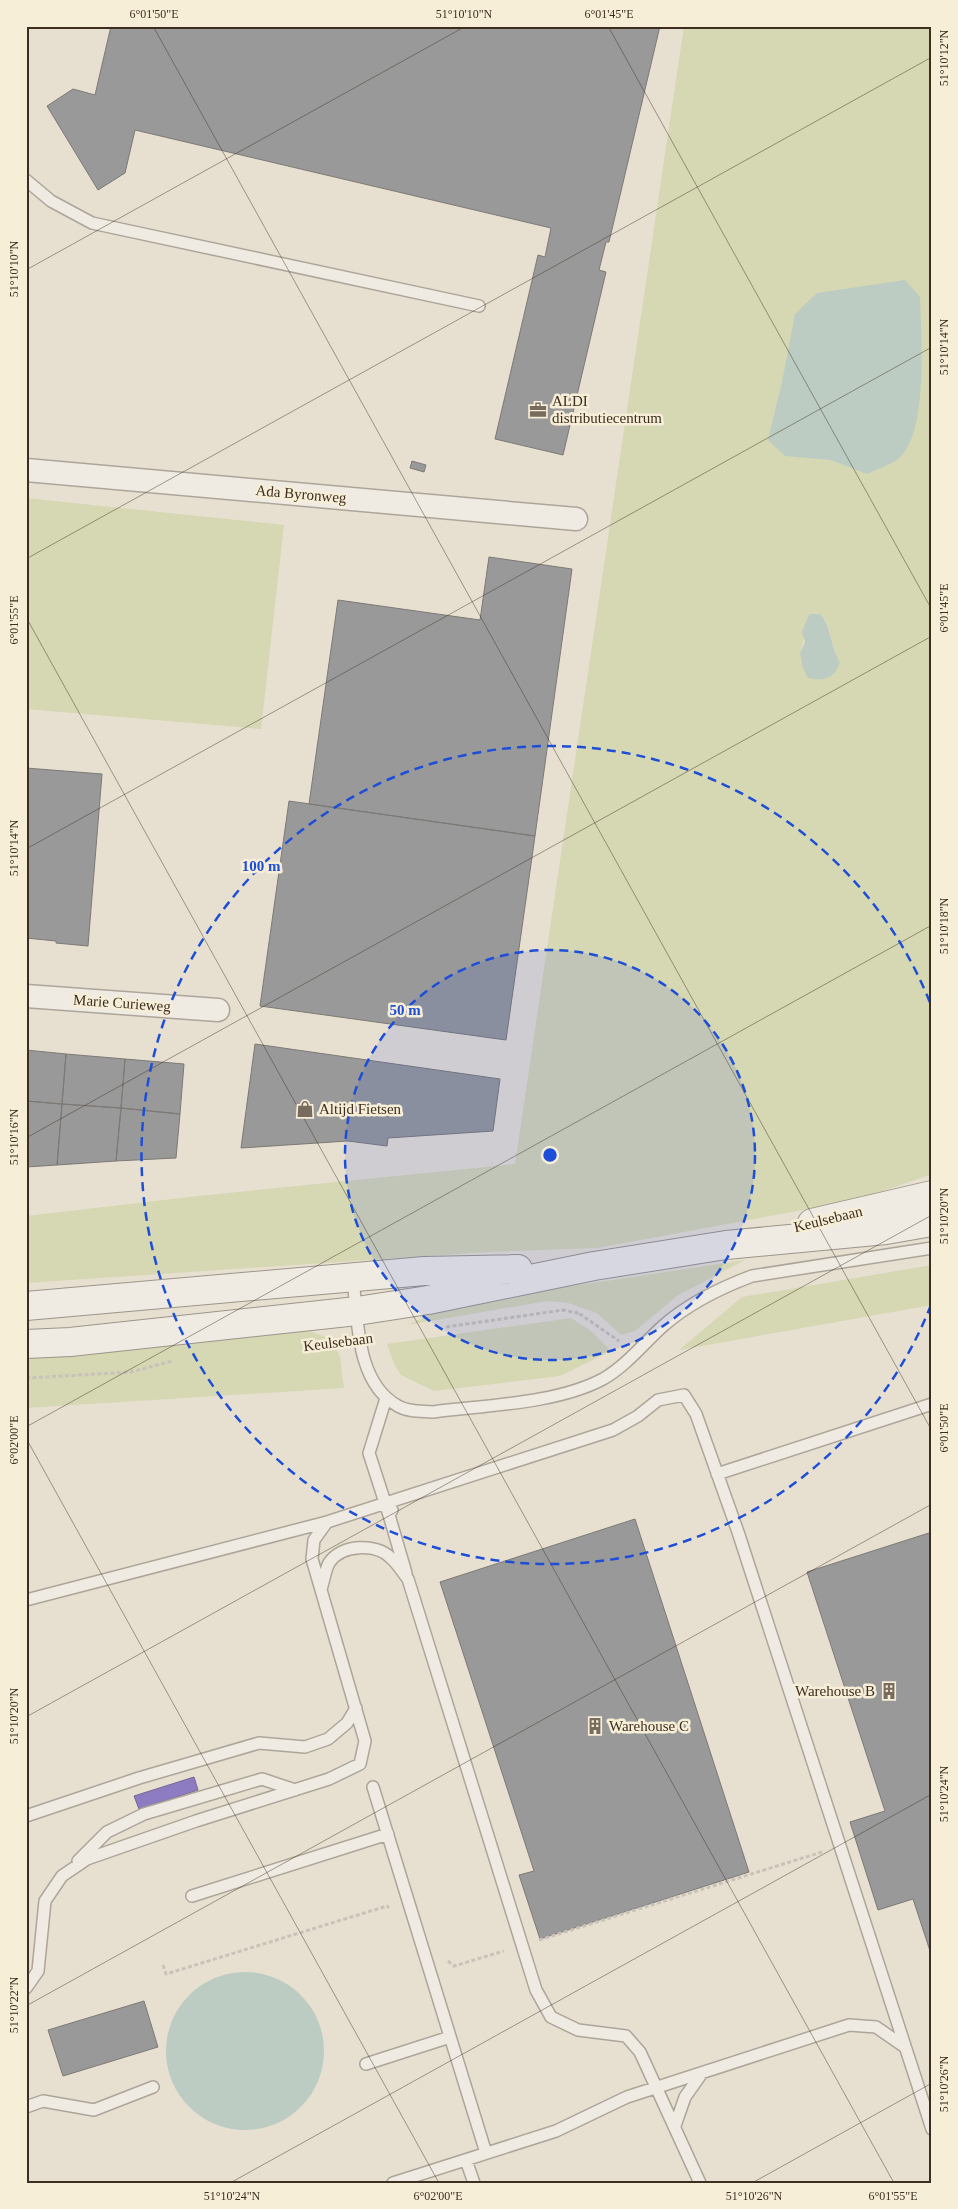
<svg xmlns="http://www.w3.org/2000/svg" width="958" height="2209" viewBox="0 0 958 2209" font-family="Georgia,serif">
	<rect width="100%" height="100%" fill="#e7e0d1"/>
	<!-- green -->
	<path fill="#d6d7b3" fill-rule="evenodd" d="M684 26H932V1174L857 1200 597 1248 488 1252 26 1283V1216L198 1196 515 1164ZM809 614H820C833 626 830 647 840 662L800 653C806 639 802 628 809 614Z
		M26 498 284 525 261 729 26 709Z
		M745 1260 677 1296 635 1331 621 1335 597 1313 568 1303 547 1301 407 1325 453 1304Z
		M932 1265V1305L679 1350 742 1297Z
		M571 1318 590 1330 611 1351 560 1376 434 1391 401 1375 394 1364 387 1344Z
		M307 1330 331 1339 340 1356 344 1388 26 1408V1358Z"/>
	<!-- water -->
	<path fill="#bcccc2" d="M905 280 920 297C921 334 929 435 898 459 890 465 877 469 867 474L831 460 785 456 768 440 782 382 795 314 817 293Z
		M809 614H820C832 626 830 647 840 662 835 678 824 682 808 678L803 668 800 653 805 642 802 632Z
		M166 2051a79 79 0 1 1 158 0a79 79 0 1 1-158 0Z"/>
	<!-- offices -->
	<path fill="#8e7cc3" stroke="#766592" d="M194 1777 198 1790 139 1809 134 1796Z"/>
	<!-- industry -->
	<path fill="#999" stroke="#7d7975" d="M111 26H660L609 242H606L599 270 606 272 563 455 495 439 538 255 545 257 551 228 135 130 125 173 98 190 47 106 73 89 95 95Z
		M412 461 426 465 424 472 410 468Z
		M489 557 572 569 535 836 309 804 338 600 480 620Z
		M26 768 102 774 88 946 56 943V941L26 938Z
		M289 801 535 836 506 1040 260 1006Z
		M255 1044 500 1079 493 1131 388 1138 387 1146 348 1141 241 1148Z
		M26 1050 66 1054 62 1104 26 1101Z
		M66 1054 125 1059 121 1108 62 1104Z
		M125 1059 184 1064 180 1114 121 1108Z
		M26 1101 62 1104 57 1165 26 1167Z
		M62 1104 121 1108 116 1161 57 1165Z
		M121 1108 180 1114 176 1158 116 1161Z
		M635 1519 749 1872 540 1939 519 1875 534 1871 440 1582Z
		M932 1532V1957L913 1899 878 1910 850 1822 885 1811 807 1572Z
		M144 2001 158 2047 63 2076 48 2030Z"/>
	<g fill="none" stroke-linecap="round" stroke-linejoin="round">
		<!-- lane casing -->
		<g stroke="#ada599" stroke-width="14">
			<path id="lane" d="M26 180 51 201 92 223 479 306
				M353 1279C358 1321 356 1383 398 1406 408 1412 421 1411 433 1412 486 1405 556 1404 603 1379 626 1366 644 1343 663 1326 689 1303 720 1288 752 1276L932 1248
				M386 1398 369 1453 389 1515
				M717 1474 932 1404
				M392 1510 389 1515 406 1573
				M321 1589C324 1581 325 1570 329 1563 341 1544 376 1543 391 1558 398 1564 403 1573 408 1579L536 1990 551 2017 578 2030 626 2036 640 2052 700 2183
				M26 1600 327 1522
				M373 1787 486 2153
				M26 1816 139 1778 259 1743 305 1747 328 1739 347 1723 356 1708
				M78 1861 107 1832 144 1814 262 1779 295 1790
				M192 1896 388 1834
				M26 1988 38 1971 45 1901 62 1876 87 1859 196 1821 329 1779 360 1764 365 1741 312 1559 314 1540 327 1522 613 1430 638 1416 658 1400 684 1395 696 1414 738 1532 932 2129
				M366 2064 450 2037
				M26 2107 43 2101 94 2110 153 2087
				M675 2126 685 2097 702 2073
				M466 2160 474 2183
				M393 2183 556 2131 627 2097 849 2025 876 2027 905 2047"/>
		</g>
		<!-- street casing -->
		<g stroke="#ada599" stroke-width="25">
			<path id="street" d="M26 470 576 519
				M26 996 218 1010"/>
		</g>
		<!-- secondary casing -->
		<g stroke="#9c958a" stroke-width="30">
			<path id="secondary" d="M812 1223 932 1195
				M26 1306 424 1271 518 1269
				M26 1344 70 1342 357 1311 428 1300 594 1266 726 1245 886 1230 932 1222"/>
		</g>
		<!-- path -->
		<path stroke="#c8c2b9" stroke-width="3" stroke-dasharray="4 2.5" stroke-linecap="butt" d="M446 1327 563 1310 577 1313V1312L619 1341
			M26 1378 131 1372 172 1361
			M539 1940 822 1852
			M448 1961 454 1966 504 1951
			M163 1965 166 1974 387 1906 389 1908"/>
		<!-- lane -->
		<use href="#lane" stroke="#efebe3" stroke-width="11"/>
		<!-- street -->
		<use href="#street" stroke="#efebe3" stroke-width="22"/>
		<!-- secondary -->
		<use href="#secondary" stroke="#efebe3" stroke-width="28"/>
	</g>
	<!-- ticks -->
	<path fill="none" stroke="#3d2e20" stroke-width="1" stroke-opacity="0.45" d="M153 26 932 1431M608 26 932 610M26 270 466 26M26 559 932 57M26 617 894 2183M26 849 932 347M26 1138 932 636M26 1427 932 925M26 1438 439 2183M26 1717 932 1215M26 2006 932 1504M230 2183 932 1794M752 2183 932 2083"/>
	<!-- distance rings -->
	<circle cx="550" cy="1155" r="205" fill="#1d4ed8" fill-opacity=".12"/>
	<g fill="none" stroke="#1d4ed8" stroke-width="2.5" stroke-dasharray="9 6">
		<circle cx="550" cy="1155" r="205"/>
		<path d="M931 1305A409 409 0 1 1 931 1005"/>
	</g>
	<!-- icons -->
	<defs>
		<g id="office-bare" transform="scale(1.35)"><path d="M-6-3h4V-5.5h4V-3h4V5H-6ZM-1-4.5V-3h2v-1.5ZM-6 0V1H6V0Z" fill="#786c5e" stroke="#f7eed8" stroke-width="2.5" paint-order="stroke"/></g>
		<g id="shop-bare" transform="scale(1.35)"><path d="M-5-2.5h2.3a2.7 3.5 0 0 1 5.4 0H5L5.5 6h-11ZM-1.5-2.5h3a1.5 2.3 0 0 0-3 0Z" fill="#786c5e" stroke="#f7eed8" stroke-width="2.5" paint-order="stroke"/></g>
		<g id="building-bare" transform="scale(1.35)"><path d="M-4-6H4V6H1V3H-1V6H-4ZM-2.5-4.3h1.7v1.8h-1.7ZM.8-4.3h1.7v1.8H.8ZM-2.5-1h1.7V.8h-1.7ZM.8-1h1.7V.8H.8Z" fill="#786c5e" stroke="#f7eed8" stroke-width="2.5" paint-order="stroke"/></g>
	</defs>
	<g fill-rule="evenodd">
		<use href="#office-bare" x="538" y="410"/>
		<use href="#shop-bare" x="305" y="1109"/>
		<use href="#building-bare" x="889" y="1691"/>
		<use href="#building-bare" x="595" y="1726"/>
	</g>
	<g text-anchor="middle" stroke-width="5" stroke-linejoin="round" paint-order="stroke">
		<!-- poi labels -->
		<g font-size="15" fill="#3d2e20" stroke="#f7eed8" text-anchor="start">
			<text x="552" y="406">ALDI<tspan x="552" dy="17">distributiecentrum</tspan></text>
			<text x="319" y="1114">Altijd Fietsen</text>
			<text x="875" y="1696" text-anchor="end">Warehouse B</text>
			<text x="609" y="1731">Warehouse C</text>
		</g>
		<!-- street labels -->
		<g font-size="15" fill="#3d2e20" stroke="#f7eed8">
			<text transform="translate(301 494) rotate(5)" y="5">Ada Byronweg</text>
			<text transform="translate(122 1003) rotate(4)" y="5">Marie Curieweg</text>
			<text transform="translate(828 1219) rotate(-14)" y="5">Keulsebaan</text>
			<text transform="translate(338 1342) rotate(-7)" y="5">Keulsebaan</text>
		</g>
	</g>
	<circle cx="550" cy="1155" r="8" fill="#1d4ed8" stroke="#f7eed8" stroke-width="2.5"/>
	<g font-size="15" text-anchor="middle" font-weight="bold" fill="#1d4ed8" stroke="#f7eed8" stroke-width="5" stroke-linejoin="round" paint-order="stroke">
		<text x="261" y="871">100 m</text>
		<text x="405" y="1015">50 m</text>
	</g>
	<!-- border -->
	<rect width="958" height="2209" fill="none" stroke="#f7eed8" stroke-width="55"/>
	<rect x="28" y="28" width="902" height="2154" fill="none" stroke="#3d2e20" stroke-width="2"/>
	<g font-size="12" text-anchor="middle" fill="#3d2e20">
		<text x="154" y="18">6°01'50"E</text>
		<text x="464" y="18">51°10'10"N</text>
		<text x="609" y="18">6°01'45"E</text>
		<text transform="translate(944 58) rotate(-90)" y="4">51°10'12"N</text>
		<text transform="translate(14 269) rotate(-90)" y="4">51°10'10"N</text>
		<text transform="translate(944 347) rotate(-90)" y="4">51°10'14"N</text>
		<text transform="translate(944 608) rotate(-90)" y="4">6°01'45"E</text>
		<text transform="translate(14 620) rotate(-90)" y="4">6°01'55"E</text>
		<text transform="translate(14 848) rotate(-90)" y="4">51°10'14"N</text>
		<text transform="translate(944 926) rotate(-90)" y="4">51°10'18"N</text>
		<text transform="translate(14 1137) rotate(-90)" y="4">51°10'16"N</text>
		<text transform="translate(944 1216) rotate(-90)" y="4">51°10'20"N</text>
		<text transform="translate(944 1428) rotate(-90)" y="4">6°01'50"E</text>
		<text transform="translate(14 1440) rotate(-90)" y="4">6°02'00"E</text>
		<text transform="translate(14 1716) rotate(-90)" y="4">51°10'20"N</text>
		<text transform="translate(944 1794) rotate(-90)" y="4">51°10'24"N</text>
		<text transform="translate(14 2005) rotate(-90)" y="4">51°10'22"N</text>
		<text transform="translate(944 2084) rotate(-90)" y="4">51°10'26"N</text>
		<text x="232" y="2200">51°10'24"N</text>
		<text x="438" y="2200">6°02'00"E</text>
		<text x="754" y="2200">51°10'26"N</text>
		<text x="893" y="2200">6°01'55"E</text>
	</g>
</svg>
